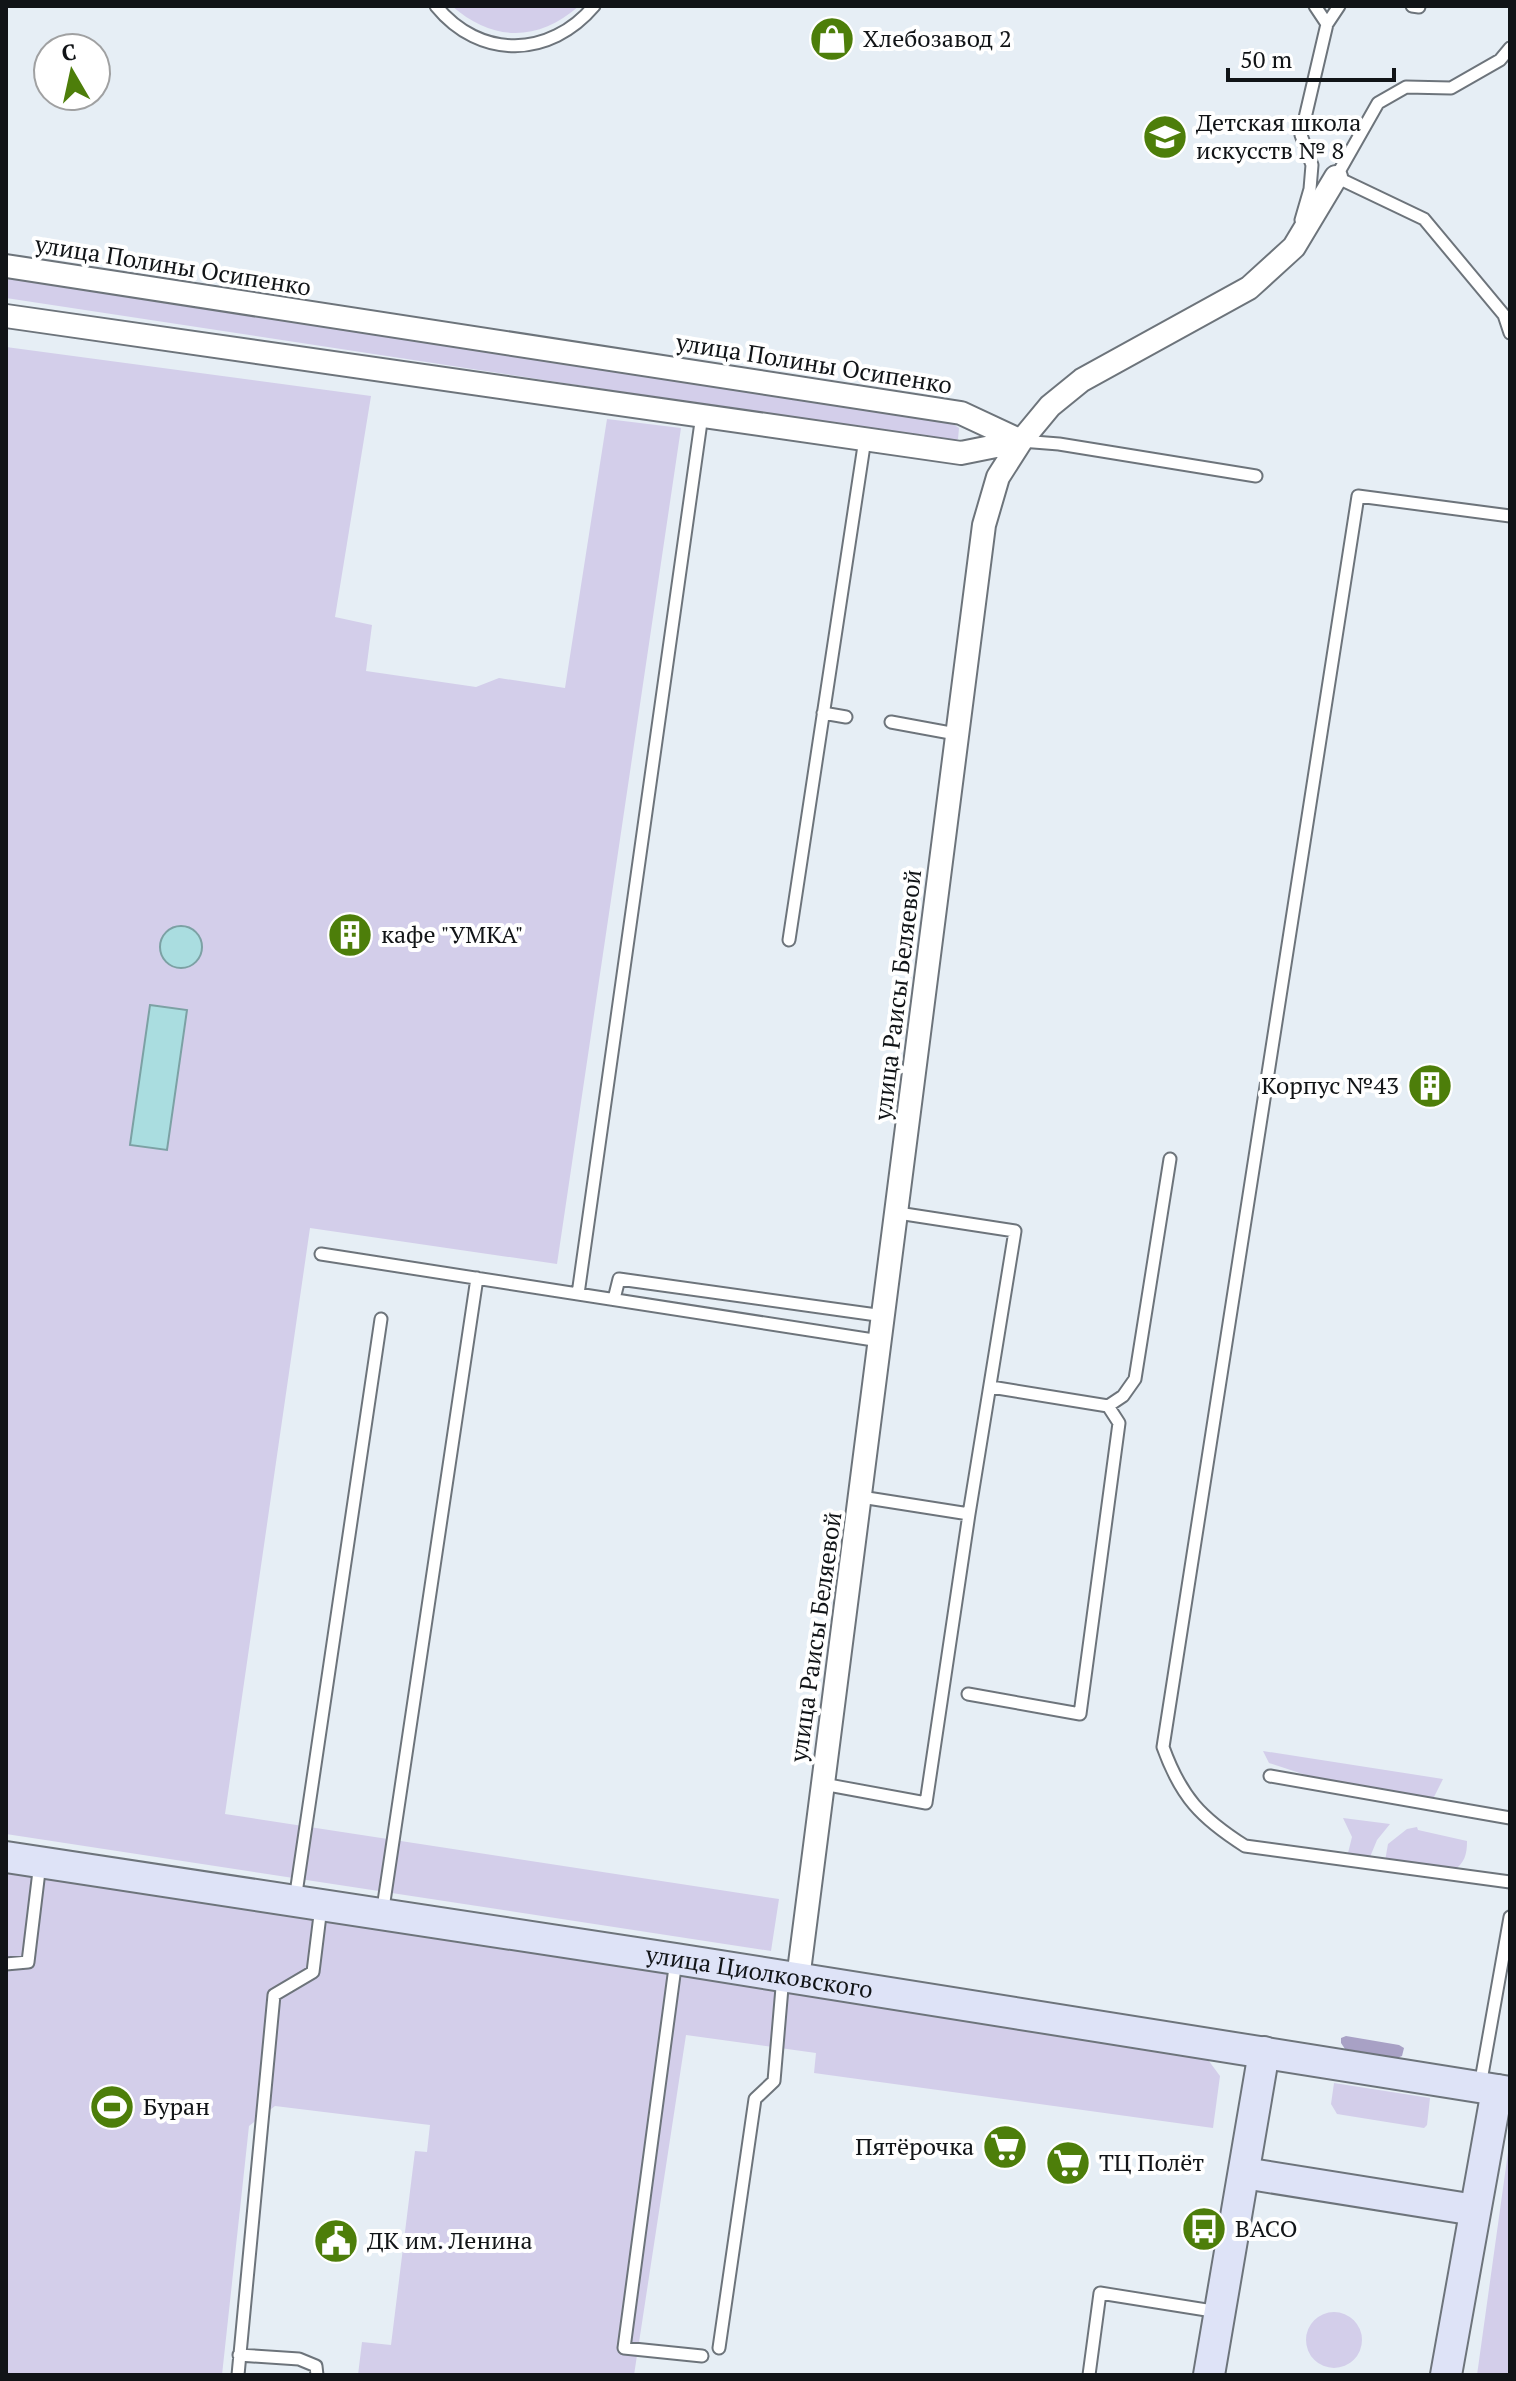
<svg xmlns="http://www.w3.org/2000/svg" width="1516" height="2381" viewBox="0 0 1516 2381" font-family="'PT Serif',serif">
	<rect width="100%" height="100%" fill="#e6eef5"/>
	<!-- green -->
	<path fill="#d3ceea" d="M452 6H579C538 42 493 42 452 6Z
		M6 276 944 418 959 428 958 439 952 442 6 298Z
		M6 347 371 396 335 617 372 625 366 671 476 687 499 678 565 688 607 419 681 428 557 1264 310 1228 225 1814 779 1899 771 1951 6 1834Z
		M1263 1751 1443 1779 1433 1799 1318 1779 1269 1763Z
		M1343 1818 1390 1824 1377 1840 1370 1857 1348 1853 1352 1837Z
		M1417 1827 1418 1830 1467 1841C1467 1854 1465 1864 1452 1871L1385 1861 1388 1844 1407 1829Z
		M6 1872 1203 2053 1220 2076 1213 2128 814 2073 816 2053 686 2035 634 2375H358L362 2342 391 2345 415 2151 427 2152 430 2125 275 2106 249 2126 222 2375H6Z
		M1334 2083 1430 2098 1427 2125 1424 2128 1337 2114 1331 2104Z
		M1510 2138V2375H1477Z
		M1306 2340a28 28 0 1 1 56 0a28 28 0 1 1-56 0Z"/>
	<!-- forest -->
	<path fill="#a8a1c5" d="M1346 2036 1399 2045 1404 2048 1402 2056 1397 2058 1345 2049 1341 2043V2038Z"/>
	<!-- water -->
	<path fill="#aadde0" stroke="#7ca1a4" stroke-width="2" d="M160 947a21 21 0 1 1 42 0a21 21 0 1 1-42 0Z
		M150 1005 187 1010 167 1150 130 1145Z"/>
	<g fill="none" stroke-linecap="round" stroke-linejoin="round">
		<!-- lane casing -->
		<g stroke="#6d747b" stroke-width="15">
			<path id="lane" d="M436 6C480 60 550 58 594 6
				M1412 6 1419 7
				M1327 24 1339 6
				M1510 48 1500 60 1451 88 1406 87 1378 103 1336 177 1424 219 1504 315 1510 333
				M1301 220 1310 189 1312 165 1301 135 1327 24 1315 6
				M1021 441 1059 444 1256 476
				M1510 516 1358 496 1163 1747C1181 1797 1201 1818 1245 1846L1510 1882
				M823 713 846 717
				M891 722 956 734
				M789 940 865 439
				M898 1213 1015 1231 969 1514
				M321 1254 880 1341
				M578 1294 702 415
				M614 1299 619 1279 884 1316
				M991 1387 1108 1406 1123 1396 1135 1379 1170 1159
				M968 1694 1080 1714 1119 1423 1108 1406
				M1270 1776 1510 1818
				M823 1784 926 1803 969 1514 861 1497
				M295 1900 381 1319
				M382 1915 477 1278
				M676 1960 624 2348 702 2356
				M6 1964 28 1962 40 1863
				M1480 2086 1510 1917
				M719 2348 755 2099 774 2081 783 1976
				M239 2355 299 2359 316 2366 317 2375
				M238 2375 274 1995 313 1972 321 1907
				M1089 2375 1100 2293 1219 2312"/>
		</g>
		<!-- street casing -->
		<g stroke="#6d747b" stroke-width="26">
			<path id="street" d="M6 266 961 413 1021 441
				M6 316 961 453 1021 441
				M798 1979 984 525 998 477 1021 441 1050 406 1082 380 1249 288 1294 247 1336 177"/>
		</g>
		<!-- secondary casing -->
		<g stroke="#6d747b" stroke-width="34">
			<g id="secondary">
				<path id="s1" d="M6 1857 676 1959 1510 2092"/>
				<path d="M1244 2173 1475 2210"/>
				<path d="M1209 2375 1264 2052"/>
				<path d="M1446 2375 1497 2090"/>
			</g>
		</g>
		<!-- lane -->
		<use href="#lane" stroke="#fff" stroke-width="11"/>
		<!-- street -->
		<use href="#street" stroke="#fff" stroke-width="22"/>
		<!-- secondary -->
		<use href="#secondary" stroke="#dee3f7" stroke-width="30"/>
	</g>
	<!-- icons -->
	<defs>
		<g id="shop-disc" transform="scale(2.3)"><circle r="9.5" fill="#4d7e0a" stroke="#fff"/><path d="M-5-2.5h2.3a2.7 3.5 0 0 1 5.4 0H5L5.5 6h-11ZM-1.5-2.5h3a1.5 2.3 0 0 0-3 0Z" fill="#fff"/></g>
		<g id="school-disc" transform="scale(2.3)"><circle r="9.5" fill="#4d7e0a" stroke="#fff"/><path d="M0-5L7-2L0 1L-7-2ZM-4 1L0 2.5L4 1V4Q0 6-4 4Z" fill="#fff"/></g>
		<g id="building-disc" transform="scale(2.3)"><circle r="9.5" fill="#4d7e0a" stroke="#fff"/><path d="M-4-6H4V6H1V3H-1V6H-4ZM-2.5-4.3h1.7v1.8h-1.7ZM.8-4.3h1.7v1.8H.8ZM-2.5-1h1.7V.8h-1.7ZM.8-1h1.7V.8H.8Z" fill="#fff"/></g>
		<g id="stadium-disc" transform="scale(2.3)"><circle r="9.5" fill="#4d7e0a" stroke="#fff"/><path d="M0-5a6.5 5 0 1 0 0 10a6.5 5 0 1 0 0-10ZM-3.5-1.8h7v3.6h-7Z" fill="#fff"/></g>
		<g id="supermarket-disc" transform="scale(2.3)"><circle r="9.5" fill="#4d7e0a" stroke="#fff"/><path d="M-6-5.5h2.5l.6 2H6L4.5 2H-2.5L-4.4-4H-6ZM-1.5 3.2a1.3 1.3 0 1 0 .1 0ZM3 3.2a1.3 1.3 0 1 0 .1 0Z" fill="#fff"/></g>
		<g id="bus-disc" transform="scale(2.3)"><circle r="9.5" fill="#4d7e0a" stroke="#fff"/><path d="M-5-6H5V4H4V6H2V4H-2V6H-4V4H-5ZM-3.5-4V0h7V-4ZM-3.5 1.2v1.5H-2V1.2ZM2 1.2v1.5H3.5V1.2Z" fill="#fff"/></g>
		<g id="civic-disc" transform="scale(2.3)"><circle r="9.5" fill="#4d7e0a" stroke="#fff"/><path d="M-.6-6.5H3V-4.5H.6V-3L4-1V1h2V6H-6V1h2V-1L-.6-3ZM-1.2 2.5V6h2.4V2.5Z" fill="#fff"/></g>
	</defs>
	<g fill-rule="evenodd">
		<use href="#shop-disc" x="832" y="39"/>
		<use href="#school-disc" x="1165" y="137"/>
		<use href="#building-disc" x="350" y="935"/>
		<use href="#building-disc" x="1430" y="1086"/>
		<use href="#stadium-disc" x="112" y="2107"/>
		<use href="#supermarket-disc" x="1005" y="2147"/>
		<use href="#supermarket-disc" x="1068" y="2163"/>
		<use href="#bus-disc" x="1204" y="2229"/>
		<use href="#civic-disc" x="336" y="2241"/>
	</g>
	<g text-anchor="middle" stroke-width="8" stroke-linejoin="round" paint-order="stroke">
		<!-- poi labels -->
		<g font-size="24" fill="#111417" stroke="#fff" text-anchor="start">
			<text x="863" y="47">Хлебозавод 2</text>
			<text x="1196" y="131">Детская школа<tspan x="1196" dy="28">искусств № 8</tspan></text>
			<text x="381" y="943">кафе "УМКА"</text>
			<text x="1399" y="1094" text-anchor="end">Корпус №43</text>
			<text x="143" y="2115">Буран</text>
			<text x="974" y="2155" text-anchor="end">Пятёрочка</text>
			<text x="1099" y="2171">ТЦ Полёт</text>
			<text x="1235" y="2237">ВАСО</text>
			<text x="367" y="2249">ДК им. Ленина</text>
		</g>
		<!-- street labels -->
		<g font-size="24" fill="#111417" stroke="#fff">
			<text transform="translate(173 266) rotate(9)" y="8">улица Полины Осипенко</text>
			<text transform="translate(814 364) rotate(9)" y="8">улица Полины Осипенко</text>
			<text transform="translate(898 995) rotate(-83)" y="8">улица Раисы Беляевой</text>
			<text transform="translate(816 1637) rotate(-82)" y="8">улица Раисы Беляевой</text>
			<text dy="8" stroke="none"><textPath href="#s1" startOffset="762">улица Циолковского</textPath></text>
		</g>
	</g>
	<!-- border -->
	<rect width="1516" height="2381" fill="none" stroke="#111417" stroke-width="16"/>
	<!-- north arrow -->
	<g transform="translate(72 72) rotate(351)"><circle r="38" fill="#ffffff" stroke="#a0a1a2" stroke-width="2"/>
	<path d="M0-6L14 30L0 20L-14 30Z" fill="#4d7e0a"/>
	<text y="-12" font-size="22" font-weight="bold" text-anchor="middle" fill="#111417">С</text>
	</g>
	<!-- scale -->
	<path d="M1228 68v12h166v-12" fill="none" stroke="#111417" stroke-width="4"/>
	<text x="1240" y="68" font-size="24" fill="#111417" stroke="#ffffff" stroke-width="6" paint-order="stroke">50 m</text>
</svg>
